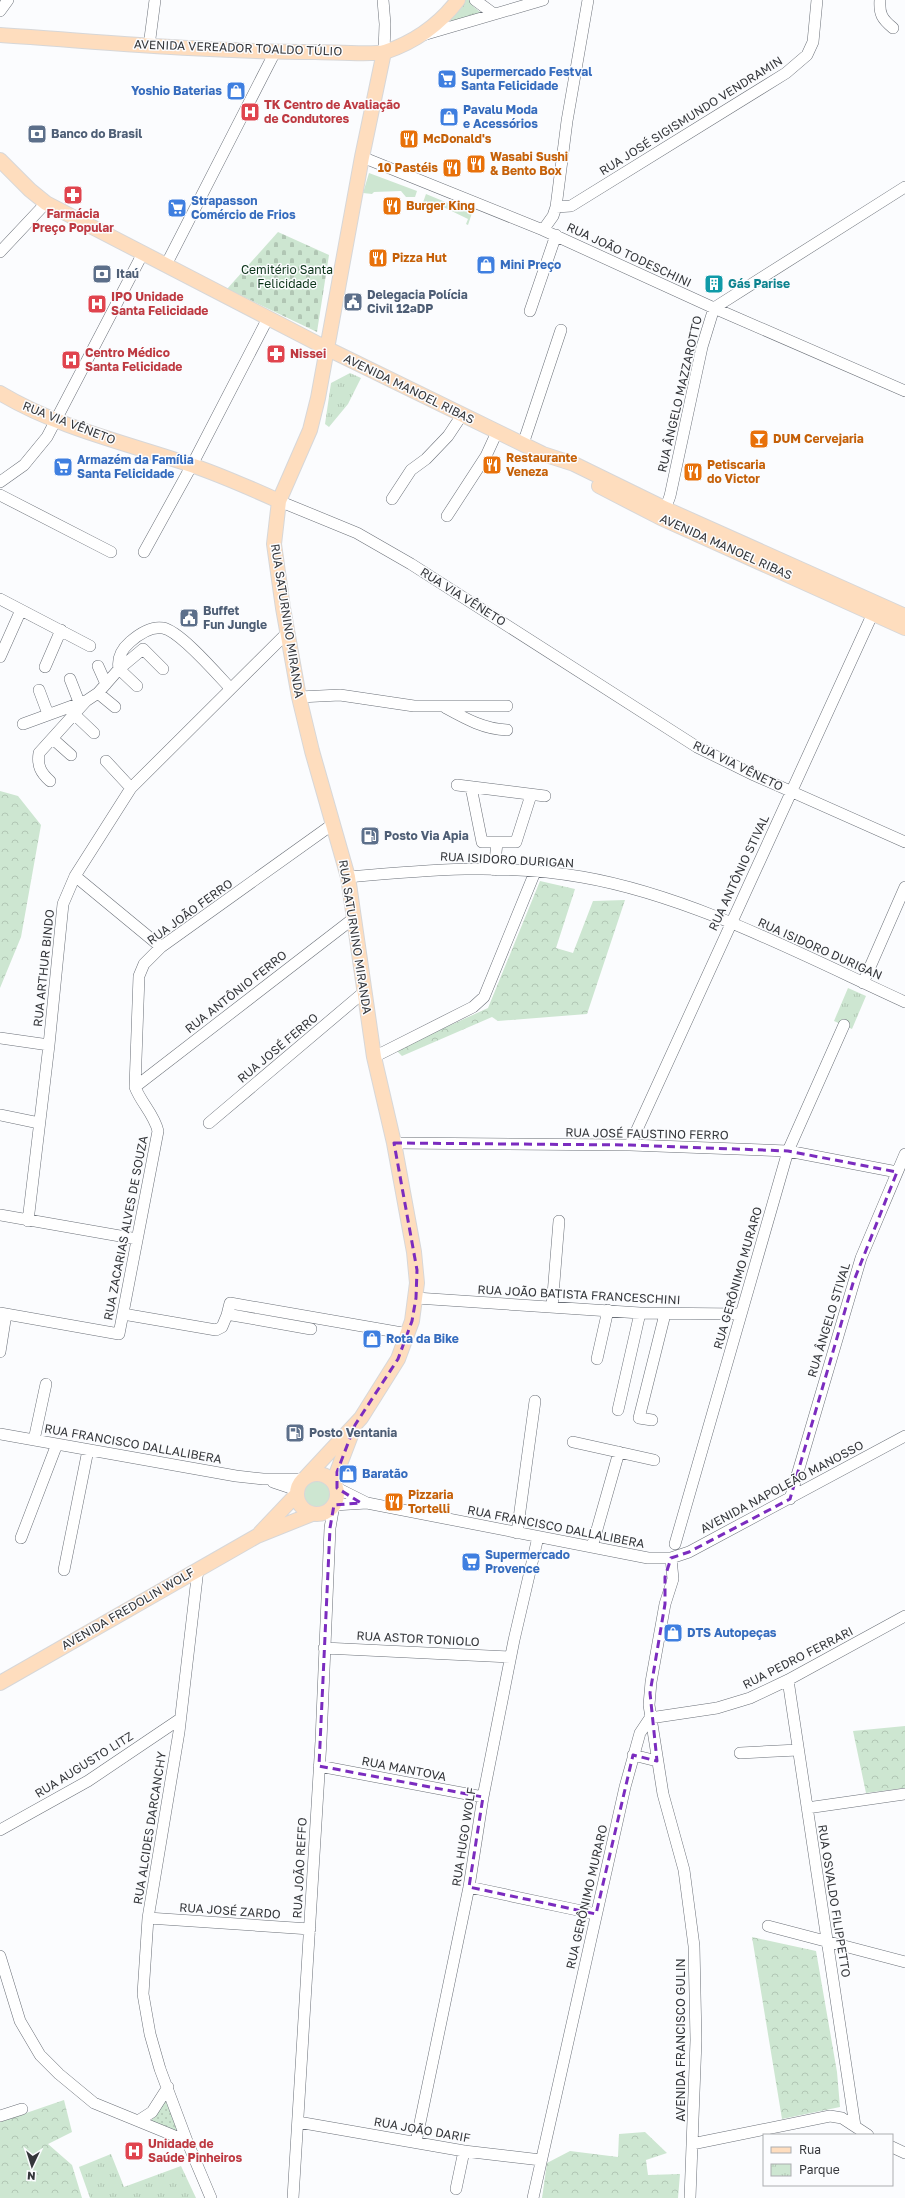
<svg xmlns="http://www.w3.org/2000/svg" width="905" height="2198" viewBox="0 0 905 2198" font-family="'Golos Text',sans-serif">
	<defs>
		<pattern id="forest-crowns" width="20" height="18" patternUnits="userSpaceOnUse"><rect width="20" height="18" fill="#cde6d1"/><path d="M2 6a3 3 0 1 1 6 0M12 15a3 3 0 1 1 6 0" fill="none" stroke="#b1c6b4"/></pattern>
		<pattern id="cemetery-stones" width="16" height="16" patternUnits="userSpaceOnUse"><rect width="16" height="16" fill="#cde6d1"/><path d="M2 7V4a2 2 0 0 1 4 0v3zM10 15v-3a2 2 0 0 1 4 0v3z" fill="#b1c6b4"/></pattern>
		<pattern id="park-tufts" width="24" height="20" patternUnits="userSpaceOnUse"><rect width="24" height="20" fill="#cde6d1"/><path d="M3 7l-1-3M5 7V3M7 7l1-3M15 17l-1-3M17 17v-4M19 17l1-3" fill="none" stroke="#b1c6b4"/></pattern>
		<pattern id="garden-dots" width="8" height="8" patternUnits="userSpaceOnUse"><rect width="8" height="8" fill="#cde6d1"/><path d="M2 2h.1M6 6h.1" fill="none" stroke="#b1c6b4" stroke-width="1.8" stroke-linecap="round"/></pattern>
	</defs>
	<rect width="100%" height="100%" fill="#fbfcfe"/>
	<!-- grass -->
	<path fill="#cde6d1" d="M369 173 417 191 415 197H406L401 191 374 192 372 194 363 193Z
		M426 194 472 213 468 225 466 224 468 219 435 203H432L427 211 421 208Z
		M300 1494a17 17 0 1 1 34 0a17 17 0 1 1-34 0Z"/>
	<!-- forest -->
	<path fill="url(#forest-crowns)" d="M0 791 18 796 41 825 21 937 0 988Z
		M540 881 575 889 556 948 573 953 593 901 625 900 587 1014 498 1021 492 1017 402 1056 396 1050 488 1008Z
		M905 1726V1788L866 1793 853 1731Z
		M752 1937 816 1951 837 2072 840 2107 782 2119Z
		M64 2100 72 2132 48 2144 72 2165 82 2198H0V2122Z
		M645 2132 667 2153 646 2160 648 2175 680 2174 678 2198H542L547 2163 570 2151 618 2157 619 2134Z"/>
	<!-- cemetery -->
	<path fill="url(#cemetery-stones)" d="M278 232 329 255 317 332 227 289Z"/>
	<!-- park -->
	<path fill="url(#park-tufts)" d="M464 0H469L474 7 485 16 432 32Z
		M350 373 361 378 348 404 329 427 325 424 331 383Z
		M848 988 866 996 852 1029 834 1021Z
		M111 2154 124 2187 181 2166 196 2198H90L79 2167Z"/>
	<!-- garden -->
	<path fill="url(#garden-dots)" d="M165 2100 181 2135 151 2121Z"/>
	<g fill="none" stroke-linecap="round" stroke-linejoin="round">
		<!-- minor casing -->
		<g stroke="#6b7078" stroke-width="12">
			<path id="minor" d="M383 0 385 24 384 52
				M475 0 494 14
				M880 0C879 14 882 19 893 28
				M0 11 8 0
				M423 35 543 0
				M149 46 155 0
				M362 157 543 230 714 308 905 391
				M556 207 571 206 786 73 807 55 813 42 817 0
				M543 230 553 216 556 207 567 121 588 0
				M0 252 46 203
				M166 265 275 52
				M530 311 556 235
				M523 444 561 330
				M0 482 24 465 47 437 143 253
				M0 495 111 552
				M392 499 411 470 426 459 448 436 462 415
				M279 501 357 533 411 564 697 747 754 775 905 842
				M663 515 670 496 702 347 714 308 905 187
				M447 516 486 456 497 432
				M144 552 192 465 268 318
				M0 599 90 646
				M0 657 21 610
				M98 666 106 684
				M45 667 61 630
				M70 679 79 702
				M137 686 119 669 143 649 163 669
				M39 690 48 714
				M98 693 115 707
				M299 697 340 695 414 706H507
				M446 708C466 719 484 729 507 730
				M74 714 94 733
				M23 724 86 701
				M53 739 71 755
				M106 761 131 788
				M50 781C41 773 37 766 39 753L86 701 98 693 119 669C117 658 122 649 130 642 139 634 151 626 163 628 180 631 217 674 230 688
				M457 785 545 796
				M471 787 482 842H516L531 795
				M494 870 497 843
				M75 876 161 947
				M348 877C425 870 505 863 582 877 692 896 804 956 905 1002
				M863 983 905 887
				M0 1038 49 1045
				M374 1057 473 1007 484 997 535 872
				M135 1087 354 918
				M0 1115 39 1123
				M209 1123 364 992
				M394 1143 630 1145 788 1151 897 1172
				M630 1145 873 613
				M0 1215 137 1239
				M28 1221 49 1045 63 904 75 876 131 788 288 632
				M416 1298 640 1313 741 1314
				M552 1307 559 1221
				M0 1313 119 1334 158 1131C154 1114 141 1103 135 1087L139 976 144 964 161 947 333 824
				M123 1314 216 1330 222 1327 227 1315H232L311 1329
				M227 1315 230 1303 408 1334
				M0 1352 6 1314
				M597 1359 608 1310
				M618 1410 640 1313
				M652 1420 639 1418 665 1314
				M0 1434 236 1476 263 1479H303
				M34 1440 46 1384
				M573 1442 654 1460
				M273 1482 297 1490
				M337 1488 367 1503 648 1558H671L689 1552 905 1436
				M790 1499 861 1258 905 1154
				M517 1533 535 1401
				M21 1538 57 1444
				M675 1544 788 1151 844 1025
				M592 1547 619 1452
				M671 1558 673 1579 665 1604 651 1682 649 1705 663 1794 684 1870 694 1946 696 2040 690 2198
				M198 1569 179 1732 148 1918 143 1994 150 2034 160 2069 187 2141 211 2198
				M64 1570 88 1450
				M324 1648 510 1657
				M788 1680 855 2126
				M650 1718 717 1708 750 1698 788 1680 905 1616
				M740 1753 798 1750
				M633 1755 657 1761
				M319 1766 483 1797
				M807 1808 905 1794
				M0 1830 88 1781 180 1719
				M469 1887 596 1914
				M148 1918 310 1929
				M768 1926 905 1962
				M0 1956 20 2021 40 2055 59 2074 94 2103 187 2141
				M0 2116 22 2109
				M138 2121 152 2112 168 2087
				M298 2122 464 2151 541 2160
				M416 2142 469 1887 483 1797 514 1640 538 1537
				M692 2144 830 2116 842 2118 868 2135
				M892 2147 905 2153
				M456 2189 464 2151
				M293 2198 321 1741 330 1528 334 1505 367 1503
				M533 2198 625 1787 640 1733 650 1718"/>
		</g>
		<!-- major casing -->
		<g stroke="#d7d7d8" stroke-width="16">
			<path id="major" d="M0 35C105 42 210 52 315 52 330 52 373 55 385 52 415 42 439 25 458 0
				M0 160 30 190 46 203 328 349 543 454 574 464 666 509 905 616
				M0 393C58 428 127 443 191 465 221 475 250 488 279 501
				M599 486 661 518 905 628
				M297 1494a20 20 0 1 1 40 0a20 20 0 1 1-40 0Z
				M306 1477 361 1418 398 1359 412 1321 417 1283 414 1252 394 1143 374 1057 348 877 312 751 299 697 283 608 274 544 279 501 310 430 318 398 362 157 384 52
				M335 1484 337 1472 353 1430
				M260 1533 297 1494
				M0 1683 257 1536 312 1514"/>
		</g>
		<!-- minor -->
		<use href="#minor" stroke="#fff" stroke-width="11"/>
		<!-- major -->
		<use href="#major" stroke="#feddbe" stroke-width="14"/>
	</g>
	<!-- marked area -->
	<path fill="none" stroke="#7b2cbf" stroke-width="3" stroke-dasharray="8 5" stroke-linejoin="round" d="M394 1143 630 1145 788 1151 897 1172 853 1283 790 1499 689 1552 671 1558 665 1577V1604L650 1693 657 1761 633 1755 596 1914 469 1887 483 1797 319 1766 330 1528 334 1505 361 1503 337 1488V1472L355 1425 398 1359 412 1321 416 1298 417 1270Z"/>
	<!-- icons -->
	<defs>
		<g id="supermarket-square" transform="scale(1)"><rect x="-9" y="-9" width="18" height="18" rx="4" fill="#3f7fe0" stroke="#fbfcfe"/><path d="M-6-5.5h2.5l.6 2H6L4.5 2H-2.5L-4.4-4H-6ZM-1.5 3.2a1.3 1.3 0 1 0 .1 0ZM3 3.2a1.3 1.3 0 1 0 .1 0Z" fill="#fff"/></g>
		<g id="shop-square" transform="scale(1)"><rect x="-9" y="-9" width="18" height="18" rx="4" fill="#3f7fe0" stroke="#fbfcfe"/><path d="M-5-2.5h2.3a2.7 3.5 0 0 1 5.4 0H5L5.5 6h-11ZM-1.5-2.5h3a1.5 2.3 0 0 0-3 0Z" fill="#fff"/></g>
		<g id="hospital-square" transform="scale(1)"><rect x="-9" y="-9" width="18" height="18" rx="4" fill="#e0444e" stroke="#fbfcfe"/><path d="M-5-5h3v3.5h4V-5h3V5h-3V1.5h-4V5h-3Z" fill="#fff"/></g>
		<g id="bank-square" transform="scale(1)"><rect x="-9" y="-9" width="18" height="18" rx="4" fill="#5c6f8a" stroke="#fbfcfe"/><path d="M-6-4H6V4H-6ZM0-2.3a2.3 2.3 0 1 0 0 4.6a2.3 2.3 0 1 0 0-4.6Z" fill="#fff"/></g>
		<g id="restaurant-square" transform="scale(1)"><rect x="-9" y="-9" width="18" height="18" rx="4" fill="#e8710a" stroke="#fbfcfe"/><path d="M-5-6h1v4h1v-4h1v4h1v-4h1v5L-1.5 .5V6h-2V.5L-5-1ZM5-6V6H3V1.5H1.5Q1.5-4 5-6Z" fill="#fff"/></g>
		<g id="pharmacy-square" transform="scale(1)"><rect x="-9" y="-9" width="18" height="18" rx="4" fill="#e0444e" stroke="#fbfcfe"/><path d="M-2-6h4v4h4v4h-4v4h-4v-4h-4v-4h4Z" fill="#fff"/></g>
		<g id="building-square" transform="scale(1)"><rect x="-9" y="-9" width="18" height="18" rx="4" fill="#0f9aa8" stroke="#fbfcfe"/><path d="M-4-6H4V6H1V3H-1V6H-4ZM-2.5-4.3h1.7v1.8h-1.7ZM.8-4.3h1.7v1.8H.8ZM-2.5-1h1.7V.8h-1.7ZM.8-1h1.7V.8H.8Z" fill="#fff"/></g>
		<g id="civic-square" transform="scale(1)"><rect x="-9" y="-9" width="18" height="18" rx="4" fill="#5c6f8a" stroke="#fbfcfe"/><path d="M-.6-6.5H3V-4.5H.6V-3L4-1V1h2V6H-6V1h2V-1L-.6-3ZM-1.2 2.5V6h2.4V2.5Z" fill="#fff"/></g>
		<g id="bar-square" transform="scale(1)"><rect x="-9" y="-9" width="18" height="18" rx="4" fill="#e8710a" stroke="#fbfcfe"/><path d="M-6-5H6L.8 .8V4.5H3.5V6h-7V4.5H-.8V.8Z" fill="#fff"/></g>
		<g id="fuel-square" transform="scale(1)"><rect x="-9" y="-9" width="18" height="18" rx="4" fill="#5c6f8a" stroke="#fbfcfe"/><path d="M-5.5-6h7V0h2V4h1.3V-2.5L3-4.5l.8-.8L6-3V5H2.5V1h-1V6h-7ZM-4.2-4.7v3.2H.2V-4.7Z" fill="#fff"/></g>
	</defs>
	<g fill-rule="evenodd">
		<use href="#supermarket-square" x="447" y="79"/>
		<use href="#shop-square" x="236" y="91"/>
		<use href="#hospital-square" x="250" y="112"/>
		<use href="#shop-square" x="449" y="117"/>
		<use href="#bank-square" x="37" y="134"/>
		<use href="#restaurant-square" x="409" y="139"/>
		<use href="#restaurant-square" x="476" y="164"/>
		<use href="#restaurant-square" x="452" y="168"/>
		<use href="#pharmacy-square" x="73" y="195"/>
		<use href="#restaurant-square" x="392" y="206"/>
		<use href="#supermarket-square" x="177" y="208"/>
		<use href="#restaurant-square" x="378" y="258"/>
		<use href="#shop-square" x="486" y="265"/>
		<use href="#bank-square" x="102" y="274"/>
		<use href="#building-square" x="714" y="284"/>
		<use href="#civic-square" x="353" y="302"/>
		<use href="#hospital-square" x="97" y="304"/>
		<use href="#pharmacy-square" x="276" y="354"/>
		<use href="#hospital-square" x="71" y="360"/>
		<use href="#bar-square" x="759" y="439"/>
		<use href="#restaurant-square" x="492" y="465"/>
		<use href="#supermarket-square" x="63" y="467"/>
		<use href="#restaurant-square" x="693" y="472"/>
		<use href="#civic-square" x="189" y="618"/>
		<use href="#fuel-square" x="370" y="836"/>
		<use href="#shop-square" x="372" y="1339"/>
		<use href="#fuel-square" x="295" y="1433"/>
		<use href="#shop-square" x="348" y="1474"/>
		<use href="#restaurant-square" x="394" y="1502"/>
		<use href="#supermarket-square" x="471" y="1562"/>
		<use href="#shop-square" x="673" y="1633"/>
		<use href="#hospital-square" x="134" y="2151"/>
	</g>
	<g text-anchor="middle" stroke-width="3" stroke-linejoin="round" paint-order="stroke">
		<!-- street labels -->
		<g font-size="12" fill="#35373b" stroke="#fbfcfe">
			<text transform="translate(238 48) rotate(2)" y="4">AVENIDA VEREADOR TOALDO TÚLIO</text>
			<text transform="translate(691 116) rotate(-32)" y="4">RUA JOSÉ SIGISMUNDO VENDRAMIN</text>
			<text transform="translate(629 255) rotate(25)" y="4">RUA JOÃO TODESCHINI</text>
			<text transform="translate(409 389) rotate(26)" y="4">AVENIDA MANOEL RIBAS</text>
			<text transform="translate(680 394) rotate(-77)" y="4">RUA ÂNGELO MAZZAROTTO</text>
			<text transform="translate(69 423) rotate(21)" y="4">RUA VIA VÊNETO</text>
			<text transform="translate(726 547) rotate(24)" y="4">AVENIDA MANOEL RIBAS</text>
			<text transform="translate(463 597) rotate(32)" y="4">RUA VIA VÊNETO</text>
			<text transform="translate(287 621) rotate(81)" y="4">RUA SATURNINO MIRANDA</text>
			<text transform="translate(738 766) rotate(26)" y="4">RUA VIA VÊNETO</text>
			<text transform="translate(507 860) rotate(3)" y="4">RUA ISIDORO DURIGAN</text>
			<text transform="translate(739 873) rotate(-65)" y="4">RUA ANTÔNIO STIVAL</text>
			<text transform="translate(190 912) rotate(-36)" y="4">RUA JOÃO FERRO</text>
			<text transform="translate(355 937) rotate(81)" y="4">RUA SATURNINO MIRANDA</text>
			<text transform="translate(820 949) rotate(24)" y="4">RUA ISIDORO DURIGAN</text>
			<text transform="translate(44 968) rotate(-84)" y="4">RUA ARTHUR BINDO</text>
			<text transform="translate(236 992) rotate(-38)" y="4">RUA ANTÔNIO FERRO</text>
			<text transform="translate(278 1048) rotate(-40)" y="4">RUA JOSÉ FERRO</text>
			<text transform="translate(647 1134) rotate(1)" y="4">RUA JOSÉ FAUSTINO FERRO</text>
			<text transform="translate(126 1228) rotate(-79)" y="4">RUA ZACARIAS ALVES DE SOUZA</text>
			<text transform="translate(738 1278) rotate(-74)" y="4">RUA GERÔNIMO MURARO</text>
			<text transform="translate(579 1295) rotate(3)" y="4">RUA JOÃO BATISTA FRANCESCHINI</text>
			<text transform="translate(829 1320) rotate(-73)" y="4">RUA ÂNGELO STIVAL</text>
			<text transform="translate(133 1444) rotate(10)" y="4">RUA FRANCISCO DALLALIBERA</text>
			<text transform="translate(782 1487) rotate(-28)" y="4">AVENIDA NAPOLEÃO MANOSSO</text>
			<text transform="translate(556 1527) rotate(11)" y="4">RUA FRANCISCO DALLALIBERA</text>
			<text transform="translate(128 1609) rotate(-30)" y="4">AVENIDA FREDOLIN WOLF</text>
			<text transform="translate(418 1639) rotate(3)" y="4">RUA ASTOR TONIOLO</text>
			<text transform="translate(798 1658) rotate(-27)" y="4">RUA PEDRO FERRARI</text>
			<text transform="translate(84 1765) rotate(-32)" y="4">RUA AUGUSTO LITZ</text>
			<text transform="translate(404 1769) rotate(11)" y="4">RUA MANTOVA</text>
			<text transform="translate(150 1828) rotate(-81)" y="4">RUA ALCIDES DARCANCHY</text>
			<text transform="translate(464 1837) rotate(-81)" y="4">RUA HUGO WOLF</text>
			<text transform="translate(300 1868) rotate(-87)" y="4">RUA JOÃO REFFO</text>
			<text transform="translate(587 1897) rotate(-77)" y="4">RUA GERÔNIMO MURARO</text>
			<text transform="translate(834 1901) rotate(81)" y="4">RUA OSVALDO FILIPPETTO</text>
			<text transform="translate(230 1911) rotate(4)" y="4">RUA JOSÉ ZARDO</text>
			<text transform="translate(681 2040) rotate(-90)" y="4">AVENIDA FRANCISCO GULIN</text>
			<text transform="translate(422 2130) rotate(10)" y="4">RUA JOÃO DARIF</text>
		</g>
		<!-- shop labels -->
		<g font-size="12" font-weight="bold" fill="#366cbe" stroke="#fbfcfe" text-anchor="start">
			<text x="461" y="76">Supermercado Festval<tspan x="461" dy="14">Santa Felicidade</tspan></text>
			<text x="222" y="95" text-anchor="end">Yoshio Baterias</text>
			<text x="463" y="114">Pavalu Moda<tspan x="463" dy="14">e Acessórios</tspan></text>
			<text x="191" y="205">Strapasson<tspan x="191" dy="14">Comércio de Frios</tspan></text>
			<text x="500" y="269">Mini Preço</text>
			<text x="77" y="464">Armazém da Família<tspan x="77" dy="14">Santa Felicidade</tspan></text>
			<text x="386" y="1343">Rota da Bike</text>
			<text x="362" y="1478">Baratão</text>
			<text x="485" y="1559">Supermercado<tspan x="485" dy="14">Provence</tspan></text>
			<text x="687" y="1637">DTS Autopeças</text>
		</g>
		<!-- health labels -->
		<g font-size="12" font-weight="bold" fill="#be3a42" stroke="#fbfcfe" text-anchor="start">
			<text x="264" y="109">TK Centro de Avaliação<tspan x="264" dy="14">de Condutores</tspan></text>
			<text x="73" y="218" text-anchor="middle">Farmácia<tspan x="73" dy="14">Preço Popular</tspan></text>
			<text x="111" y="301">IPO Unidade<tspan x="111" dy="14">Santa Felicidade</tspan></text>
			<text x="85" y="357">Centro Médico<tspan x="85" dy="14">Santa Felicidade</tspan></text>
			<text x="290" y="358">Nissei</text>
			<text x="148" y="2148">Unidade de<tspan x="148" dy="14">Saúde Pinheiros</tspan></text>
		</g>
		<!-- service labels -->
		<g font-size="12" font-weight="bold" fill="#4e5e75" stroke="#fbfcfe" text-anchor="start">
			<text x="51" y="138">Banco do Brasil</text>
			<text x="116" y="278">Itaú</text>
			<text x="367" y="299">Delegacia Polícia<tspan x="367" dy="14">Civil 12ªDP</tspan></text>
			<text x="203" y="615">Buffet<tspan x="203" dy="14">Fun Jungle</tspan></text>
			<text x="384" y="840">Posto Via Apia</text>
			<text x="309" y="1437">Posto Ventania</text>
		</g>
		<!-- food labels -->
		<g font-size="12" font-weight="bold" fill="#c56008" stroke="#fbfcfe" text-anchor="start">
			<text x="423" y="143">McDonald's</text>
			<text x="490" y="161">Wasabi Sushi<tspan x="490" dy="14">&amp; Bento Box</tspan></text>
			<text x="438" y="172" text-anchor="end">10 Pastéis</text>
			<text x="406" y="210">Burger King</text>
			<text x="392" y="262">Pizza Hut</text>
			<text x="773" y="443">DUM Cervejaria</text>
			<text x="506" y="462">Restaurante<tspan x="506" dy="14">Veneza</tspan></text>
			<text x="707" y="469">Petiscaria<tspan x="707" dy="14">do Victor</tspan></text>
			<text x="408" y="1499">Pizzaria<tspan x="408" dy="14">Tortelli</tspan></text>
		</g>
		<!-- park labels -->
		<g font-size="12" fill="#0a3318" stroke="#fbfcfe">
			<text x="287" y="274">Cemitério Santa<tspan x="287" dy="14">Felicidade</tspan></text>
		</g>
		<!-- culture labels -->
		<g font-size="12" font-weight="bold" fill="#0d838f" stroke="#fbfcfe" text-anchor="start">
			<text x="728" y="288">Gás Parise</text>
		</g>
	</g>
	<!-- legend -->
	<rect x="763" y="2134" width="130" height="52" fill="#fbfcfe" stroke="#acadb0"/>
	<rect x="771" y="2147" width="20" height="6" fill="#feddbe" stroke="#acadb0"/>
	<text x="799" y="2154" font-size="12" fill="#35373b">Rua</text>
	<rect x="771" y="2164" width="20" height="12" fill="url(#park-tufts)" stroke="#acadb0"/>
	<text x="799" y="2174" font-size="12" fill="#35373b">Parque</text>
	<!-- north arrow -->
	<g transform="translate(32 2166) rotate(184)" stroke="#fbfcfe" stroke-width="3" paint-order="stroke">
	<path d="M0-3L7 15L0 10L-7 15Z" fill="#35373b"/>
	<text y="-6" font-size="11" font-weight="bold" text-anchor="middle" fill="#35373b">N</text>
	</g>
</svg>
